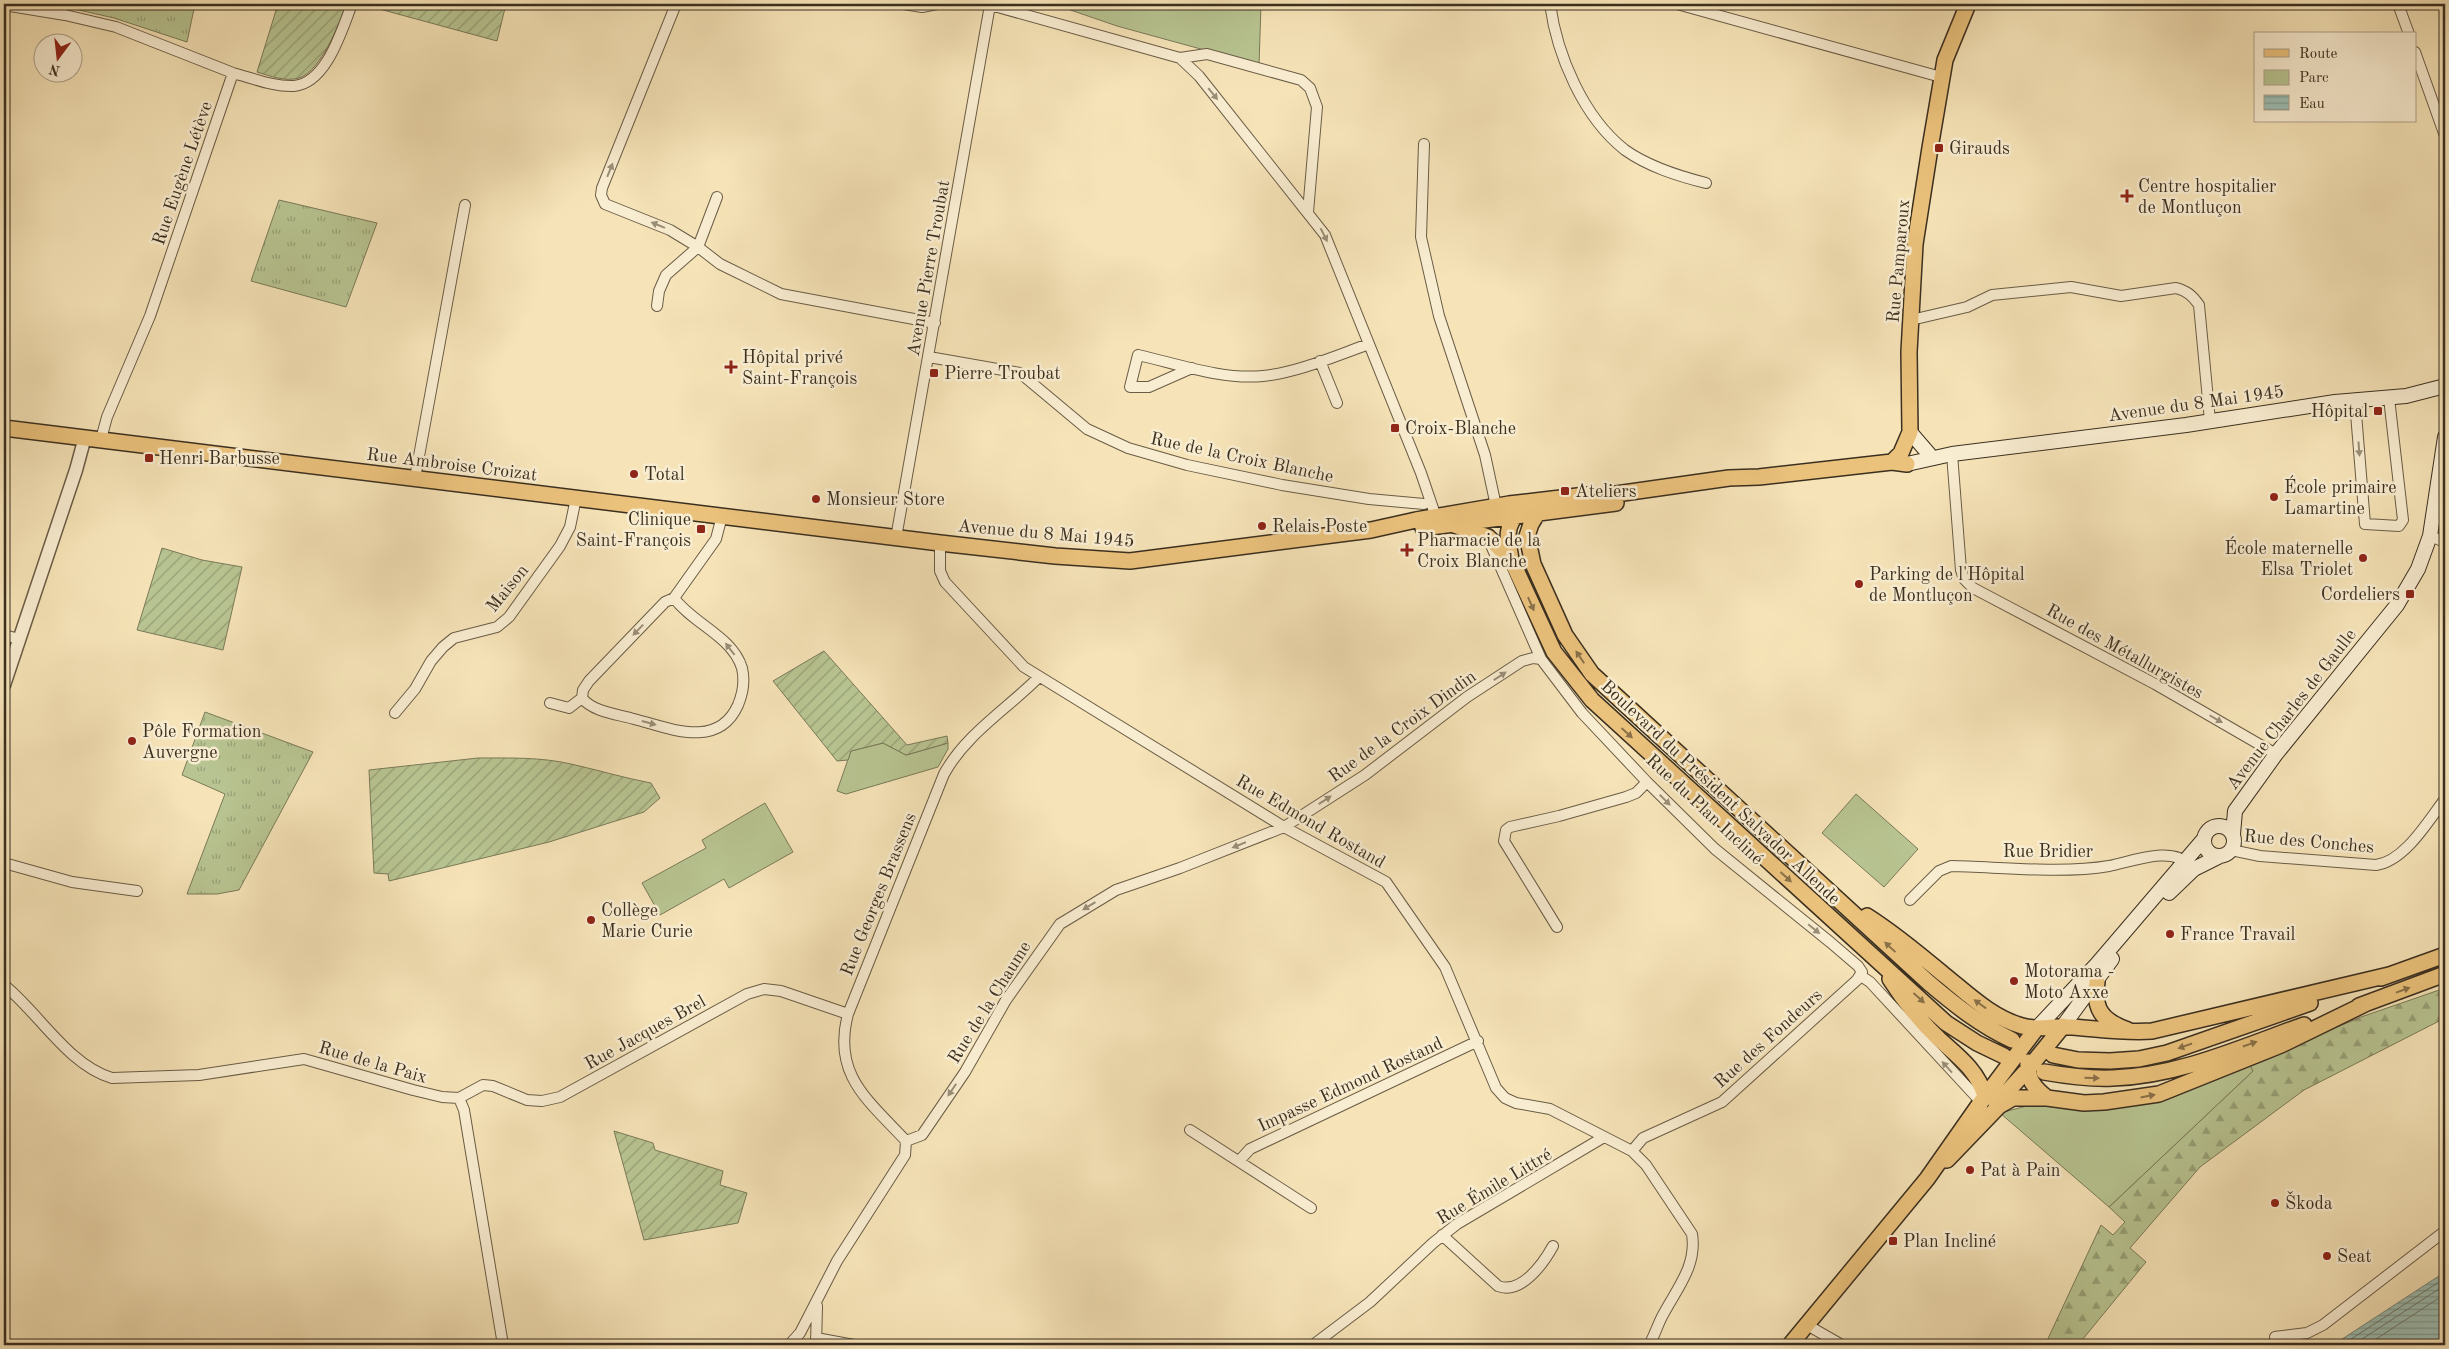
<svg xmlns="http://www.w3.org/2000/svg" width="2449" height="1349" viewBox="0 0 2449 1349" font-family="'Old Standard TT',serif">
	<defs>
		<pattern id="grass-tufts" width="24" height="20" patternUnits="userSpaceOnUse" patternTransform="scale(1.25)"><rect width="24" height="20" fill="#b8c592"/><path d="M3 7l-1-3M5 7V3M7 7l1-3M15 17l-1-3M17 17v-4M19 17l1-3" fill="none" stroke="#97a077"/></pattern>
		<pattern id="forest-firs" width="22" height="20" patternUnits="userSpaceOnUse" patternTransform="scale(1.25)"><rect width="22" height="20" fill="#b8c592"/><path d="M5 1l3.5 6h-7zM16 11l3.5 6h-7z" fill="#97a077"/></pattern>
		<pattern id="garden-furrows" width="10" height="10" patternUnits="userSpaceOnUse" patternTransform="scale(1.25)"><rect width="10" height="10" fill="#b8c592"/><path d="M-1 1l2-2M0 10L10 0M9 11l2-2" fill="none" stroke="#97a077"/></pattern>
		<pattern id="water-rules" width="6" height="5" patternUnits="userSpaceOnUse" patternTransform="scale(1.25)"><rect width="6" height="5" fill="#9dbeb3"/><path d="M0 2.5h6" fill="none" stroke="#819b91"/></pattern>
	</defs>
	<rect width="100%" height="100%" fill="#f6e4b8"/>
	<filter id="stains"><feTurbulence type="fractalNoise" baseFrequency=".004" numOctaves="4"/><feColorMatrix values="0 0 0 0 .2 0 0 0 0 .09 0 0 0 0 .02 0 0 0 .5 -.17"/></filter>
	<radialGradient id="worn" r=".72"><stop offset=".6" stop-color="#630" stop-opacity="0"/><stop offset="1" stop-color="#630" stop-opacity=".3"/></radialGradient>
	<!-- grass -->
	<path fill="url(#grass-tufts)" stroke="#7a7a59" d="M61 4H195L187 42 114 18 61 6Z
		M279 200 377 223 346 307 251 281Z
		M205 712 313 752 239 890 217 894H187L225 794 182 775Z"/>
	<!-- forest -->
	<path fill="url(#forest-firs)" stroke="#7a7a59" d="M2445 988V1018L2304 1090 2200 1167 2130 1248 2146 1262 2078 1345H2045L2101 1225 2113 1235 2125 1222 2109 1207 2253 1071 2249 1064 2361 1017Z"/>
	<!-- park -->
	<path fill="#b8c592" stroke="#7a7a59" d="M1053 4H1261L1259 65 1117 26Z
		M883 743 906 755 948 743V749L938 767 846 794 837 791 851 751Z
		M1856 794 1918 849 1884 887 1822 833Z
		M765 803 793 852 729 888 724 879 660 915 642 883 706 848 702 840Z
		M2249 1064 2253 1071 2109 1207 2000 1113 2038 1103 2113 1108 2147 1104Z"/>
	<!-- garden -->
	<path fill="url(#garden-furrows)" stroke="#7a7a59" d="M278 4H348C338 24 322 70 299 78 286 82 270 76 257 72Z
		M361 4H506L497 41Z
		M162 548 202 560 242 567 223 650 137 630Z
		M824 651 907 745 947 736 948 743 906 755 883 743 851 751 848 760 837 761 773 681Z
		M478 758C509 758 541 757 571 764 598 770 624 778 651 783L660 798 644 812 549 842 389 881 388 874 374 873 369 770Z
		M614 1131 653 1143 655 1150 723 1171 720 1185 747 1193 738 1223 644 1240Z"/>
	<!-- water -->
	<path fill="url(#water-rules)" stroke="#768578" d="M2445 1272V1345H2333Z"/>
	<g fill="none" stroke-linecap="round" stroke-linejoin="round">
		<!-- shore -->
		<path stroke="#6c766a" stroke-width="1" d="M2342 1345 2445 1278
			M2353 1345 2445 1285
			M2367 1345 2445 1294"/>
		<!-- minor casing -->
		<g stroke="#6a5c46" stroke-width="12">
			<path id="minor" d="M676 4 602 188 601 195 605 204 670 230 698 247 720 264 781 294 935 323
				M904 4 922 7 937 4
				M987 4 1180 58 1199 76 1325 235 1421 473 1437 520
				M1550 4C1557 55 1583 117 1625 150 1649 167 1678 176 1706 183
				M1677 4 1941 77
				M2398 4 2409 34
				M4 5 65 15 116 27 233 73
				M2415 52 2445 136
				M1180 58 1207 54 1301 80 1310 88 1317 107 1308 212
				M1424 144 1421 237 1439 316 1485 455 1496 506
				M657 306 659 291 666 275 698 247 717 197
				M1911 320 1967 307 1992 295 2071 287 2121 296 2176 288C2187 291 2192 295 2199 305L2210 421
				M929 357 1020 373 1087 429 1128 448 1187 465 1282 485 1369 499 1424 504
				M1320 361 1337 403
				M1192 368 1149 387H1130L1138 355C1178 364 1222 380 1263 376 1299 372 1335 356 1369 344
				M2355 401 2365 524 2399 526 2403 520 2389 398
				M101 439 107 417 150 316 233 73C252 78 274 87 294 86 327 83 342 29 352 4
				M1952 454 1961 570 1964 579 1973 588 2155 684 2276 754
				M415 478 465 205
				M2430 536 2445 542
				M896 538 990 5
				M940 543V571L945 582 1024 667 1284 827 1386 882 1445 967 1496 1088 1505 1098 1516 1103 1550 1109 1632 1151
				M1490 543 1541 659 1582 713 1647 782 1715 849 1830 942 1858 966 1862 972 1857 980 1722 1102 1643 1138 1632 1151 1646 1165 1692 1234C1697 1265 1678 1287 1664 1313 1658 1323 1655 1335 1649 1345
				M674 598C693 624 732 636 742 668 745 681 743 693 738 705 718 750 669 728 634 719 617 714 593 712 582 698L583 690 589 681 665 602 674 598 716 539 722 516
				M4 635 19 639
				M550 703 569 708 582 698
				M395 713 415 689 431 661 443 647 454 638 497 627 509 617 560 546 570 527 576 498
				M2231 850 2260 856 2376 865C2405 861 2428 821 2445 799
				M4 863 72 882 137 891
				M1910 900 1939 871 1951 866C1999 867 2063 874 2109 866 2131 862 2171 845 2190 865
				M1557 927 1504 841 1506 830 1510 827 1559 816 1626 797 1636 793 1647 782
				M1861 976 1870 982 1981 1102 1982 1106
				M4 985C38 1012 69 1066 112 1078L199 1075 304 1059 413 1090 442 1097 459 1098 464 1110 503 1345
				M459 1098 483 1085 493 1086 527 1100 542 1101 560 1097 747 994 764 989 781 991 848 1014
				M1190 1130 1311 1208
				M906 1141 922 1135 965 1072 1006 1000 1060 924 1116 890 1180 868 1284 827 1365 775 1467 697 1522 661 1533 658 1541 659
				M906 1141C868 1100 832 1075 848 1014L944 774C966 734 1007 709 1039 677
				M1239 1161 1250 1149 1478 1041
				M1442 1235 1498 1286C1521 1295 1543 1264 1553 1246
				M1807 1325 1842 1345
				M2275 1337 2307 1333 2323 1325 2445 1231
				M816 1338 854 1345
				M789 1345 800 1333 837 1261 905 1155 906 1141
				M816 1345 817 1306
				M1313 1345 1370 1302 1433 1243 1457 1224 1604 1137"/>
		</g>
		<!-- tertiary casing -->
		<g stroke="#6a5c46" stroke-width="15">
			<path id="tertiary" d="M4 685 76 470 85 437"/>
		</g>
		<!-- secondary casing -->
		<g stroke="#3b2f20" stroke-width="16">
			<path id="secondary" d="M1910 432 1929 454
				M1907 464 1952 454 2186 425 2335 402 2406 396 2445 386
				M2204 841a15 15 0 1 1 30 0a15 15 0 1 1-30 0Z
				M2233 834 2235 811 2276 754 2397 605 2418 569 2430 536 2445 437
				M2169 893 2194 869 2218 857
				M2063 1026 2112 959
				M2036 1029 2097 964 2203 840"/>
		</g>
		<!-- primary casing -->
		<g stroke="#3b2f20" stroke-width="18">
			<path id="primary" d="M4 428 940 543 1055 556 1130 561 1371 530 1416 520 1509 504 1586 495 1602 496 1729 478 1759 477 1892 462 1907 464
				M1892 462 1901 453 1910 432 1909 352 1915 244 1930 148 1945 60 1968 4
				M1537 514 1531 524 1527 536 1533 564 1565 635 1592 674 1929 983C1955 1005 1980 1025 2012 1040
				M1454 525 1488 537 1511 559 1554 652 1592 700 1946 1023 1977 1043 2004 1056
				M1423 528 1616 503
				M1511 559C1508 542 1504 525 1519 513
				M1867 916C1894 933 1918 953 1943 974 1968 994 1991 1017 2022 1026 2039 1031 2055 1025 2072 1027 2099 1029 2125 1033 2152 1031L2389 975
				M2381 978 2445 955
				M1890 979C1904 1001 1920 1021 1939 1039 1959 1057 1977 1070 1985 1096
				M2097 982C2093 1009 2102 1021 2128 1030
				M2359 1006 2445 974
				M2053 1055 2078 1060 2110 1061 2139 1059 2167 1053 2310 1003
				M2028 1062C2027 1079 2034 1088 2047 1098
				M2044 1072C2067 1076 2089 1079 2113 1078 2179 1076 2242 1047 2304 1025
				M1996 1104 2028 1069 2063 1026
				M1947 1160 1999 1106 2013 1098H2047L2084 1103 2104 1102 2159 1094 2281 1045 2367 1003
				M1790 1345 1927 1179 1981 1102 2036 1029"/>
		</g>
		<!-- minor -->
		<use href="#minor" stroke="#f9edd1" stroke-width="10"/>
		<!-- tertiary -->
		<use href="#tertiary" stroke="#f9edd1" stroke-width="12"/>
		<!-- secondary -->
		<use href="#secondary" stroke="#f9edd1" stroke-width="14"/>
		<!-- primary -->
		<use href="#primary" stroke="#ebc27c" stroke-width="15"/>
	</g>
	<!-- one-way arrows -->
	<defs><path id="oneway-solid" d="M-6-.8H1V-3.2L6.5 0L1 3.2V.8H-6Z" transform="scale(1.25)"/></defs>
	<g fill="#9a8e78">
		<use href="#oneway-solid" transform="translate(1213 94) rotate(51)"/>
		<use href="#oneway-solid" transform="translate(610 170) rotate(-68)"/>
		<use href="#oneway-solid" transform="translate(658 225) rotate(-158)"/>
		<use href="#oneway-solid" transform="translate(1324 235) rotate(63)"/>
		<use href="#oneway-solid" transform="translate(2359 449) rotate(86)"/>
		<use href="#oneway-solid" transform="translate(638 630) rotate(134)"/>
		<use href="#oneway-solid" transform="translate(730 649) rotate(-128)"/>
		<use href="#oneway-solid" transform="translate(1500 676) rotate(-33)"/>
		<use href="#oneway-solid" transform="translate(2216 719) rotate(30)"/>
		<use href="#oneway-solid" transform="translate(649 723) rotate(15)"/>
		<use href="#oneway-solid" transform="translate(1325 800) rotate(-33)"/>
		<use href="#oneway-solid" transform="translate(1665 800) rotate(45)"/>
		<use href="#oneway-solid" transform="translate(1239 845) rotate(158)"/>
		<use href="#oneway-solid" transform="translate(1089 906) rotate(149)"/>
		<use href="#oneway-solid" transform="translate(1814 929) rotate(39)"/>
		<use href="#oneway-solid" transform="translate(1947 1067) rotate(-132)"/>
		<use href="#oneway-solid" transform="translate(952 1090) rotate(124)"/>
	</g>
	<g fill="#8a7149">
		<use href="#oneway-solid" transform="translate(1531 604) rotate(66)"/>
		<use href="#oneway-solid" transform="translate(1580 657) rotate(-124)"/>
		<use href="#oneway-solid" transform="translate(1627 733) rotate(42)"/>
		<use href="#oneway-solid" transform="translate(1786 877) rotate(42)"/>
		<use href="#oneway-solid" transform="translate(1890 947) rotate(-137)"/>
		<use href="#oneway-solid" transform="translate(2403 990) rotate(-20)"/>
		<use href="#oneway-solid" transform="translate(1919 998) rotate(42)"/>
		<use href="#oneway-solid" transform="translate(1980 1004) rotate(-144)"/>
		<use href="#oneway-solid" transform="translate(2250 1044) rotate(-19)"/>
		<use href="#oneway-solid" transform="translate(2185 1046) rotate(161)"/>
		<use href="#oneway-solid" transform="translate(2092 1078) rotate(2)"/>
		<use href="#oneway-solid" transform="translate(2148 1096) rotate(-11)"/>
	</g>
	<!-- markers -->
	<g fill="#8f2418" stroke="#f9edd1" stroke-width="2">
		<rect x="1934" y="143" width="10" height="10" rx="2.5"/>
		<path d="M2124.5 188.5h5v5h5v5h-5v5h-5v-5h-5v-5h5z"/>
		<path d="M728.5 359.5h5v5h5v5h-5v5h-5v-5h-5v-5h5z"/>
		<rect x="929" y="368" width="10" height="10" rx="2.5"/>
		<rect x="2373" y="406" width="10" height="10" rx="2.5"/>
		<rect x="1390" y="423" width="10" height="10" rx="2.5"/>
		<rect x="144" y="453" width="10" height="10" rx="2.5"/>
		<circle cx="634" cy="474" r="5"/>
		<rect x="1560" y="486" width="10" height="10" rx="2.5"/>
		<circle cx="2274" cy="497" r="5"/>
		<circle cx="816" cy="499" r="5"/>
		<circle cx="1262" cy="526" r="5"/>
		<rect x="696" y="524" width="10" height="10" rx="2.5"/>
		<path d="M1404.5 542.5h5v5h5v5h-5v5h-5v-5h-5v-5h5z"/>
		<circle cx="2363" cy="558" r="5"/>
		<circle cx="1859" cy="584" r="5"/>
		<rect x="2405" y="589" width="10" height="10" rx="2.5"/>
		<circle cx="132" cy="741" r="5"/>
		<circle cx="591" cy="920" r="5"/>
		<circle cx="2170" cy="934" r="5"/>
		<circle cx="2014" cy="981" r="5"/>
		<circle cx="1970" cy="1170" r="5"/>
		<circle cx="2275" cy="1203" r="5"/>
		<rect x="1888" y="1236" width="10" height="10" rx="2.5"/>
		<circle cx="2327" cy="1256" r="5"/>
	</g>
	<g text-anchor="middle" stroke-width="5" stroke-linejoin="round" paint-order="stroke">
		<!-- poi labels -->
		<g font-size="18" fill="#3b2f20" stroke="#f9edd1" text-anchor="start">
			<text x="1949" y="154">Girauds</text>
			<text x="2138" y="192">Centre hospitalier<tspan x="2138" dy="21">de Montluçon</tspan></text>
			<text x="742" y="363">Hôpital privé<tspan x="742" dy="21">Saint-François</tspan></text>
			<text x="944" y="379">Pierre Troubat</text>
			<text x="2368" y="417" text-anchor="end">Hôpital</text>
			<text x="1405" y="434">Croix-Blanche</text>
			<text x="159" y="464">Henri Barbusse</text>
			<text x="644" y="480">Total</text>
			<text x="2284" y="493">École primaire<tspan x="2284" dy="21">Lamartine</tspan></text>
			<text x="1575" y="497">Ateliers</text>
			<text x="826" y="505">Monsieur Store</text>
			<text x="691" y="525" text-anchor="end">Clinique<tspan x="691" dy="21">Saint-François</tspan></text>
			<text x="1272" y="532">Relais Poste</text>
			<text x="1417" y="546">Pharmacie de la<tspan x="1417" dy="21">Croix Blanche</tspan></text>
			<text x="2353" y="554" text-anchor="end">École maternelle<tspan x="2353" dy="21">Elsa Triolet</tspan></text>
			<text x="1869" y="580">Parking de l'Hôpital<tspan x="1869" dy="21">de Montluçon</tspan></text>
			<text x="2400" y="600" text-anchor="end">Cordeliers</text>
			<text x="142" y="737">Pôle Formation<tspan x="142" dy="21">Auvergne</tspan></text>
			<text x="601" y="916">Collège<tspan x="601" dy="21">Marie Curie</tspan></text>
			<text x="2180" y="940">France Travail</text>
			<text x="2024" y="977">Motorama -<tspan x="2024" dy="21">Moto Axxe</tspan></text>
			<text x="1980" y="1176">Pat à Pain</text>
			<text x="2285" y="1209">Škoda</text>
			<text x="1903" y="1247">Plan Incliné</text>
			<text x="2337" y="1262">Seat</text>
		</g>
		<!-- street labels -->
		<g font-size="18" fill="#3b2f20" stroke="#f9edd1">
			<text transform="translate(182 173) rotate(-71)" y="6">Rue Eugène Létève</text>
			<text transform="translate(1898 261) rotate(-85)" y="6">Rue Pamparoux</text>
			<text transform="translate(928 268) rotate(-80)" y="6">Avenue Pierre Troubat</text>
			<text transform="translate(2196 403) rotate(-8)" y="6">Avenue du 8 Mai 1945</text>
			<text transform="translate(1242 457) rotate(12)" y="6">Rue de la Croix Blanche</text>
			<text transform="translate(452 464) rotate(7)" y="6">Rue Ambroise Croizat</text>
			<text transform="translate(1046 533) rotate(5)" y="6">Avenue du 8 Mai 1945</text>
			<text transform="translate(507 588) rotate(-51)" y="6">Maison</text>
			<text transform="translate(2125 651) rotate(29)" y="6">Rue des Métallurgistes</text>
			<text transform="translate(2291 709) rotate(-52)" y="6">Avenue Charles de Gaulle</text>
			<text transform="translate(1402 726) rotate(-36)" y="6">Rue de la Croix Dindin</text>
			<text transform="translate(1721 792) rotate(43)" y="6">Boulevard du Président Salvador Allende</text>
			<text transform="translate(1705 809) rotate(43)" y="6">Rue du Plan Incliné</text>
			<text transform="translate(1311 821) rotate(30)" y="6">Rue Edmond Rostand</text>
			<text transform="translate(2309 841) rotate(5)" y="6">Rue des Conches</text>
			<text x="2048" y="857">Rue Bridier</text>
			<text transform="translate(878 894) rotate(-68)" y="6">Rue Georges Brassens</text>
			<text transform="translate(989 1002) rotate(-58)" y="6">Rue de la Chaume</text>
			<text transform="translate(645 1032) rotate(-29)" y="6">Rue Jacques Brel</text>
			<text transform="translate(1768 1038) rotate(-42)" y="6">Rue des Fondeurs</text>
			<text transform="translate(373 1062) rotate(16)" y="6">Rue de la Paix</text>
			<text transform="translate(1350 1084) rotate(-25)" y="6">Impasse Edmond Rostand</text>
			<text transform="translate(1494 1186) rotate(-31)" y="6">Rue Émile Littré</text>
		</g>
	</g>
	<!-- margin -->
	<rect width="2449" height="1349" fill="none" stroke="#f6e4b8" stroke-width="20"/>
	<rect x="5" y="5" width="2439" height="1339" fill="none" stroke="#3b2f20" stroke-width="2.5"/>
	<rect x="10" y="10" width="2429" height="1329" fill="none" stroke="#3b2f20"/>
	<!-- legend -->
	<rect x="2254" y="32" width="162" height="90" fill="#f9edd1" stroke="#ada18a"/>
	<rect x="2264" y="49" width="25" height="8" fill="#ebc27c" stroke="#ada18a"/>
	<text x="2299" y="58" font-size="15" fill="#3b2f20">Route</text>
	<rect x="2264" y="70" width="25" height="15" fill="#b8c592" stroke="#ada18a"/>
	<text x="2299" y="82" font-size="15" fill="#3b2f20">Parc</text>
	<rect x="2264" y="95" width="25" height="15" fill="url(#water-rules)" stroke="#ada18a"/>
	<text x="2299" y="108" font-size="15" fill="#3b2f20">Eau</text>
	<!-- north arrow -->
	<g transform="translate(58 58) rotate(195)"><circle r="24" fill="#f9edd1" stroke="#ada18a"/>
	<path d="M0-4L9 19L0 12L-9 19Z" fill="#8f2418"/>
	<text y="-8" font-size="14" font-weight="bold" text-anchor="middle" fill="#3b2f20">N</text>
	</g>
	<rect width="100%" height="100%" filter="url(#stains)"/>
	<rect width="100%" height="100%" fill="url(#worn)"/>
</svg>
